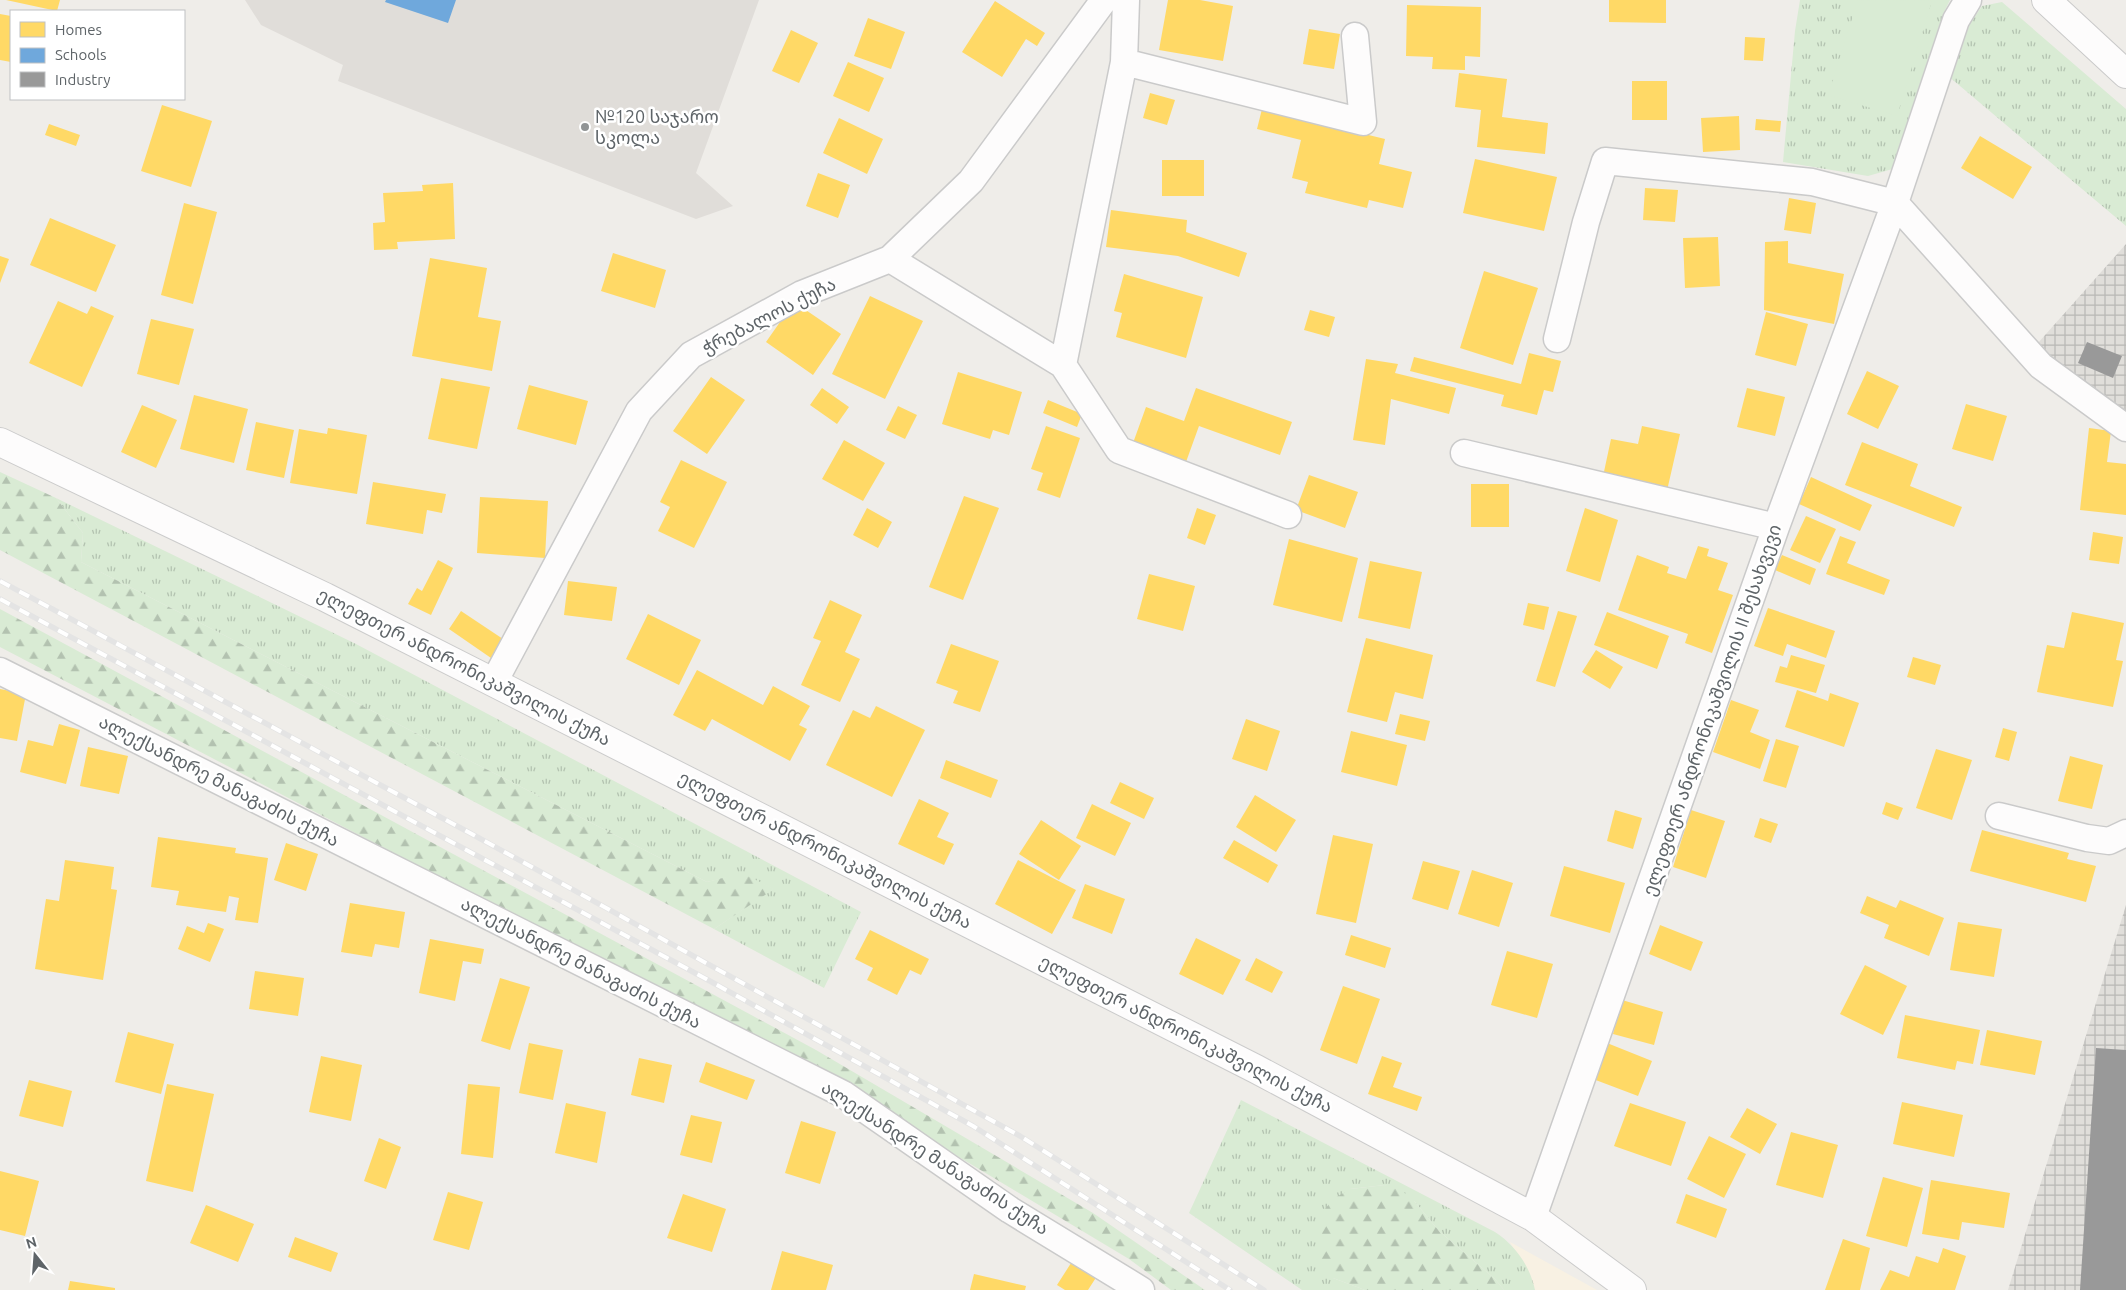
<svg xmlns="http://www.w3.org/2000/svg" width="2126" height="1290" viewBox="0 0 2126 1290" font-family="Ubuntu,'Noto Sans Georgian',sans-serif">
	<defs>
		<pattern id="industrial-grid" width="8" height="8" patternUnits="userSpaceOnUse" patternTransform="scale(1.25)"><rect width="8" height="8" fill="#e0deda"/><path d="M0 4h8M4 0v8" fill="none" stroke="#b9b8b5"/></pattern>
		<pattern id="grass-tufts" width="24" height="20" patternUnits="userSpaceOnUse" patternTransform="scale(1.25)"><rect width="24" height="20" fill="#d9ebd4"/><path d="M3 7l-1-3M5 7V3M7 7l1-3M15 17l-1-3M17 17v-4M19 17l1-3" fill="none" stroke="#b3c2b0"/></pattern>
		<pattern id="forest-firs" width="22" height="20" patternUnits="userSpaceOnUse" patternTransform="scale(1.25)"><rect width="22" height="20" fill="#d9ebd4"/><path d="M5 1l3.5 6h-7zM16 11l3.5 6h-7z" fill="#b3c2b0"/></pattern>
	</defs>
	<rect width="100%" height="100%" fill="#efede9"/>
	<!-- commercial -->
	<path fill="#f8f1e3" d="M1510 1242 1597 1290H1535Z"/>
	<!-- industrial -->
	<path fill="url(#industrial-grid)" d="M2126 244V415L2067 371 2038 343Z
		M2126 905V1290H2008Z"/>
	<!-- education -->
	<path fill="#e0ddd9" d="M245 0H759L696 173 733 206 696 219 338 81 343 65 261 25Z"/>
	<!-- grass -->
	<path fill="url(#grass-tufts)" d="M1800 0H1950L1944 12 1896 168 1868 176 1783 162 1795 31Z
		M2002 2 2126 109V226L1947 75 1971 22 1982 6Z
		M56 498 356 644 861 912 824 988 714 929 773 889 742 874 707 882 81 562 83 533Z
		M1241 1100 1495 1232C1515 1245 1530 1266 1535 1290H1504L1495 1279 1439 1231 1415 1202 1385 1185 1350 1189 1333 1278 1365 1290H1302L1189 1213Z"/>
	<!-- forest -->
	<path fill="url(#forest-firs)" d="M0 472 56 498 83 533 81 562 707 882 742 873 774 889 714 929 0 550Z
		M0 609 816 1050 1093 1213 1205 1290H1171L1129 1259 854 1094 0 647Z
		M1385 1185 1401 1190 1415 1202 1439 1231 1495 1279 1504 1290H1365L1333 1278 1322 1266 1318 1230 1322 1213 1333 1199 1350 1189Z"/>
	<!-- park -->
	<path fill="#d9ebd4" d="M1858 0 1932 1 1897 116 1828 95Z"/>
	<!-- homes -->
	<path fill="#ffd966" d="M6 0H60L57 11Z
		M1168 0H1200L1233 6 1223 61 1159 50Z
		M1609 0H1666V23L1609 22Z
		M995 1 1045 33 1037 46 1026 39 1002 77 962 52Z
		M1407 5 1481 7 1480 57 1465 56V70L1432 69 1433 57 1406 56Z
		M0 14 11 16V62L0 60Z
		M868 18 905 32 891 69 854 56Z
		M1309 29 1340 34 1334 69 1303 64Z
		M791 30 818 43 799 83 772 71Z
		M1745 37 1765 38 1763 61 1744 60Z
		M848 62 884 78 869 112 833 96Z
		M1459 73 1507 79 1502 117 1548 123 1545 154 1477 147 1481 110 1455 107Z
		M1632 81H1667V120H1632Z
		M1150 93 1175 100 1167 125 1143 118Z
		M162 105 212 121 191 187 141 171Z
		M1262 109 1385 139 1379 164 1412 172 1403 208 1369 200 1367 208 1305 193 1308 182 1292 178 1301 140 1257 129Z
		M1739 116 1740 150 1703 152 1701 118Z
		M839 118 883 139 867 174 823 153Z
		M1756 119 1781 121 1780 132 1755 130Z
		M49 124 80 135 76 146 45 135Z
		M1980 136 2032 167 2013 199 1961 168Z
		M1475 159 1557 177 1544 231 1463 213Z
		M1162 160H1204V196H1162Z
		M818 173 850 185 838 218 806 206Z
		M453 183 455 239 397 242 398 249 374 250 373 223 385 222 383 193 423 191 422 185Z
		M1645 188 1678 190 1675 222 1643 220Z
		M1789 198 1816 203 1811 234 1784 230Z
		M184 203 217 212 193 304 161 295Z
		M1111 210 1187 220 1186 232 1247 253 1239 277 1178 256 1106 247Z
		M50 218 116 245 96 292 30 265Z
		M1718 237 1720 286 1685 288 1683 238Z
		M1788 241V263L1844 274 1834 324 1764 310 1765 242Z
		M613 253 666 270 655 308 601 291Z
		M0 256 9 259 0 283Z
		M430 258 487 268 478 317 501 321 492 371 412 356Z
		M1484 271 1538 288 1513 365 1460 348Z
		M1124 274 1203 297 1186 358 1116 337 1122 313 1114 311Z
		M870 296 923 321 885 399 832 374Z
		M58 301 87 314 91 306 114 316 82 387 29 363Z
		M794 302 841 334 813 375 766 342Z
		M1310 310 1335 317 1329 337 1304 330Z
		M1766 312 1808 324 1796 366 1755 355Z
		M151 319 194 329 179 385 137 374Z
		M1529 353 1561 361 1553 392 1544 390 1537 415 1501 406 1504 395 1410 371 1414 357 1521 384Z
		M1366 359 1398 364 1395 373 1456 388 1449 414 1391 399 1385 445 1353 440Z
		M1867 371 1899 386 1878 429 1847 414Z
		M958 372 1022 392 1009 435 993 430 990 439 942 424Z
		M711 377 745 400 707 454 673 431Z
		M441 378 490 387 477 449 428 439Z
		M529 385 588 401 576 445 517 429Z
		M822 388 849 407 837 424 810 405Z
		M1196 388 1292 422 1280 455 1199 426 1186 462 1133 443 1146 407 1184 421Z
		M1747 388 1785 397 1775 436 1737 427Z
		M194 395 248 409 234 463 180 449Z
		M1048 400 1082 414 1077 427 1043 413Z
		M1966 404 2007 416 1993 461 1952 449Z
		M142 405 177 420 156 468 121 452Z
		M898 406 917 415 905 439 886 430Z
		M256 422 294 430 284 478 246 470Z
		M1046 426 1080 438 1060 498 1037 490 1043 473 1031 469Z
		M1642 426 1680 434 1666 495 1602 481 1611 439 1638 444Z
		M328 428 367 435 357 494 290 483 299 429 327 434Z
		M2089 428 2111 431 2107 462 2126 464V515L2080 510Z
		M844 440 885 463 863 501 822 479Z
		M1862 442 1918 464 1910 486 1962 507 1954 527 1845 485Z
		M681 460 727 482 694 548 658 531 670 507 660 502Z
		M1309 475 1358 492 1345 528 1296 510Z
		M1811 477 1872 505 1860 531 1799 504Z
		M373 482 446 494 442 513 427 510 423 534 366 524Z
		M1471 484H1509V527H1471Z
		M964 496 999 508 963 600 929 587Z
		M480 497 548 501 545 558 477 553Z
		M867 508 892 522 878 548 853 535Z
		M1197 508 1216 515 1205 545 1187 538Z
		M1585 508 1618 520 1600 582 1566 571Z
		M1806 516 1836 529 1820 563 1790 550Z
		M2093 532 2123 537 2119 564 2089 560Z
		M1840 536 1856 542 1847 563 1890 580 1884 595 1826 574Z
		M1289 539 1358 558 1342 622 1273 605Z
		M1698 546 1709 549 1707 556 1728 563 1718 590 1733 595 1712 653 1685 643 1688 634 1618 610 1637 555 1669 567 1667 573 1686 579Z
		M1782 555 1816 569 1810 585 1775 570Z
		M438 560 453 568 431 615 408 604 417 588 422 591Z
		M1370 561 1422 572 1410 629 1358 618Z
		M1149 574 1195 586 1183 631 1137 619Z
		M568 581 617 587 612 621 564 615Z
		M830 600 862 615 845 652 860 659 840 702 801 685 821 641 813 638Z
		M1528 603 1549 607 1544 630 1523 625Z
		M1768 608 1835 631 1826 658 1787 644 1783 656 1754 646Z
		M461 611 503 639 491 658 449 629Z
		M1558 611 1577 616 1555 687 1536 681Z
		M1607 612 1669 636 1657 669 1594 645Z
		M2072 612 2124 623 2116 660 2123 661 2113 707 2037 692 2047 645 2064 648Z
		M648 614 701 640 679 685 626 659Z
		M1366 638 1433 655 1423 699 1395 692 1387 722 1347 712Z
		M951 644 999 661 980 712 953 703 958 691 936 683Z
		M1596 650 1623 667 1610 689 1582 672Z
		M1791 655 1825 665 1816 693 1775 682 1780 666 1787 668Z
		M1913 657 1941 665 1935 685 1907 677Z
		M697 670 763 705 773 686 810 706 799 725 807 729 790 761 712 719 705 731 673 715Z
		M0 689 26 694 17 741 0 738Z
		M1797 690 1828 701 1830 693 1859 703 1844 747 1785 727Z
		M1731 700 1759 710 1750 732 1770 740 1760 769 1713 752Z
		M876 706 925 730 892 797 826 765 853 710 870 718Z
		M1400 714 1430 721 1425 741 1395 734Z
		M1246 719 1280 731 1267 771 1232 759Z
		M59 724 80 730 66 784 20 772 28 740 53 746Z
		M2003 728 2017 732 2009 761 1995 757Z
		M1351 731 1407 745 1397 786 1341 772Z
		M1776 739 1799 746 1786 788 1763 781Z
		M88 747 128 756 119 794 80 786Z
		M1936 749 1972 760 1952 820 1916 808Z
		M2070 756 2103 765 2092 809 2058 801Z
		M946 760 998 780 991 798 940 778Z
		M1120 782 1154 798 1144 819 1110 803Z
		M1255 795 1296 820 1276 852 1236 827Z
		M919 799 949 813 937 837 954 844 944 865 898 844Z
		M1886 802 1903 808 1898 820 1882 814Z
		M1092 804 1131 823 1115 856 1076 838Z
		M1615 810 1642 818 1633 849 1607 841Z
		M1691 810 1725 821 1706 878 1673 867Z
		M1760 818 1778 824 1771 843 1754 837Z
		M1041 820 1081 846 1059 880 1019 854Z
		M1982 830 2069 853 2067 859 2096 866 2086 902 1970 871Z
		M1333 835 1373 844 1356 923 1316 914Z
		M158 837 236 848 235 853 268 858 258 923 235 920 239 898 229 896 226 912 176 905 179 891 151 887Z
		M1234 840 1278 865 1268 883 1223 858Z
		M286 843 318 854 306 891 274 880Z
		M65 860 114 867 111 889 117 890 103 980 35 969 46 899 59 901Z
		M1018 860 1076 890 1052 934 995 904Z
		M1423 861 1460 871 1448 910 1412 899Z
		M1564 866 1625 883 1610 933 1550 916Z
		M1472 870 1513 883 1499 927 1458 914Z
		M1085 884 1125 899 1112 934 1072 918Z
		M1867 896 1896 908 1900 900 1944 918 1929 956 1884 938 1889 925 1860 913Z
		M350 903 405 912 399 948 375 944 372 957 341 952Z
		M1958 922 2002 929 1994 977 1950 970Z
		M208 923 224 929 210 962 178 949 187 926 204 933Z
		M1660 925 1703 942 1691 971 1649 954Z
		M870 930 929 959 921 975 910 970 897 995 867 980 873 968 855 959Z
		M1351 935 1391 948 1385 968 1345 955Z
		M1196 938 1241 960 1223 995 1179 974Z
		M430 939 484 949 481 964 463 961 455 1001 419 993Z
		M1507 951 1553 964 1537 1018 1491 1005Z
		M1256 958 1283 972 1272 993 1245 980Z
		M1865 965 1907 986 1883 1035 1840 1014Z
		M255 971 304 978 298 1016 249 1009Z
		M500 978 530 987 510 1050 481 1041Z
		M1343 986 1380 999 1357 1064 1320 1050Z
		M1622 1000 1663 1012 1654 1045 1613 1034Z
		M1905 1015 1980 1030 1973 1064 1957 1061 1955 1070 1897 1058Z
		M1987 1030 2042 1041 2035 1075 1980 1065Z
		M128 1032 174 1044 161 1094 115 1082Z
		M529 1043 563 1050 553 1100 519 1093Z
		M1607 1043 1652 1061 1638 1096 1593 1079Z
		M321 1056 362 1065 351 1121 309 1112Z
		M1382 1056 1402 1063 1393 1087 1422 1097 1417 1111 1368 1094Z
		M639 1058 672 1065 664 1103 631 1095Z
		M706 1062 755 1080 747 1100 699 1082Z
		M29 1080 72 1091 63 1127 19 1116Z
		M167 1084 214 1094 193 1192 146 1181Z
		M468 1084 500 1087 493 1158 461 1154Z
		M1902 1102 1963 1115 1954 1157 1893 1144Z
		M566 1103 606 1112 597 1163 555 1153Z
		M1630 1103 1686 1122 1671 1166 1614 1146Z
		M1747 1108 1777 1124 1760 1154 1730 1137Z
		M691 1115 722 1122 712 1163 680 1155Z
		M801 1121 836 1132 820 1184 785 1173Z
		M1791 1132 1838 1145 1823 1198 1776 1185Z
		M1709 1136 1746 1154 1724 1198 1687 1179Z
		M379 1138 401 1147 386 1189 364 1181Z
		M0 1171 39 1181 25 1236 0 1230Z
		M1883 1177 1923 1188 1907 1247 1866 1236Z
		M1931 1180 2010 1193 2004 1228 1962 1222 1959 1240 1922 1234Z
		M448 1192 483 1202 469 1250 433 1240Z
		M683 1194 726 1209 712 1252 667 1238Z
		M1686 1194 1727 1209 1716 1238 1676 1223Z
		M206 1205 254 1224 238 1262 190 1243Z
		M295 1237 338 1253 331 1272 288 1257Z
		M1843 1239 1870 1248 1860 1290H1825Z
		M1943 1248 1966 1256 1955 1290H1880L1890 1270 1909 1277 1916 1256 1938 1263Z
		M782 1251 833 1265 826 1290H771Z
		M1073 1260 1097 1276 1088 1290H1065L1057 1285Z
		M974 1274 1026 1286 1025 1290H970Z
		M70 1281 115 1288V1290H68Z"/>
	<!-- schools -->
	<path fill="#6fa8dc" d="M386 0H456L448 23 385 2Z"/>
	<!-- industry -->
	<path fill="#999" d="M2087 342 2122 356 2113 378 2078 363Z
		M2096 1048 2126 1050V1290H2080Z"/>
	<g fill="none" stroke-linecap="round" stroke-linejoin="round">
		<!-- minor casing -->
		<g stroke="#cacaca" stroke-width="29">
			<path id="minor" d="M1124 62 1363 122 1355 36
				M890 259 1063 365 1119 450 1288 515
				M1557 339 1586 222 1605 161 1812 182 1895 203 2041 366 2126 428
				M1063 365 1124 62 1126 0
				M1464 453 1776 527
				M0 671 843 1094 1010 1210 1141 1290
				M494 682 639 411 691 355 802 294 890 259 971 181 1104 0
				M1999 816 2087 838 2109 841 2126 833
				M1533 1217 1776 527 1895 203 1956 20 1968 0"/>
		</g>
		<!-- tertiary casing -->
		<g stroke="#cacaca" stroke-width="30">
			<path id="tertiary" d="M2046 0 2126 74"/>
		</g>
		<!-- secondary casing -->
		<g stroke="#cbcbcb" stroke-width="30">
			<path id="secondary" d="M0 442 325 597 1256 1069 1533 1217 1632 1290"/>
		</g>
		<!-- minor -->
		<use href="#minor" stroke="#fdfcfc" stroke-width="26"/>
		<!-- tertiary -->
		<use href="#tertiary" stroke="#fdfcfc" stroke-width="28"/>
		<!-- secondary -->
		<use href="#secondary" stroke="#fdfcfc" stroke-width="28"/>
		<!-- rail casing -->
		<g stroke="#e4e4e4" stroke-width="5.5">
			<path id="rail" d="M0 581 470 833 1020 1136 1264 1290
				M0 599 708 980 973 1126 1230 1290"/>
		</g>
		<!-- rail -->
		<use href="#rail" stroke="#fff" stroke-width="4" stroke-dasharray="11" stroke-linecap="butt"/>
	</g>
	<!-- markers -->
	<circle fill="#919495" stroke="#fff" stroke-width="2" cx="585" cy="127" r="5"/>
	<g text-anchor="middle" stroke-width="5" stroke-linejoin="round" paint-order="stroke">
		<!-- poi labels -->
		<g font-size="18" fill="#5e6468" stroke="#fff" text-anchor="start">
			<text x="595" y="123">№120 საჯარო<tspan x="595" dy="21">სკოლა</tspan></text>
		</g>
		<!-- street labels -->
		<g font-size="18" fill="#5e6468" stroke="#fff">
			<text transform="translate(769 316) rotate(-27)" y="6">ჭრებალოს ქუჩა</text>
			<text transform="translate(464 667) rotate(27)" y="6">ელეფთერ ანდრონიკაშვილის ქუჩა</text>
			<text transform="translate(1712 710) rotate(-71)" y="6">ელეფთერ ანდრონიკაშვილის II შესახვევი</text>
			<text transform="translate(219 781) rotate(27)" y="6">ალექსანდრე მანაგაძის ქუჩა</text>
			<text transform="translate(825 850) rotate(27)" y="6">ელეფთერ ანდრონიკაშვილის ქუჩა</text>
			<text transform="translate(581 963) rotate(27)" y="6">ალექსანდრე მანაგაძის ქუჩა</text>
			<text transform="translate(1186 1034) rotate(27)" y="6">ელეფთერ ანდრონიკაშვილის ქუჩა</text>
			<text transform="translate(935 1158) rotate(33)" y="6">ალექსანდრე მანაგაძის ქუჩა</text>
		</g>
	</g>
	<!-- legend -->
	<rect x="10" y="10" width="175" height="90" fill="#ffffff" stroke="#bfc1c3"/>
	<rect x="20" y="22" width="25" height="15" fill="#ffd966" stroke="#bfc1c3"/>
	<text x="55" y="35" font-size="15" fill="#5e6468">Homes</text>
	<rect x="20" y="48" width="25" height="15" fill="#6fa8dc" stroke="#bfc1c3"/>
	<text x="55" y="60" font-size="15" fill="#5e6468">Schools</text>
	<rect x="20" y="72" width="25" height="15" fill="#999999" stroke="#bfc1c3"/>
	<text x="55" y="85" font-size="15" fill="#5e6468">Industry</text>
	<!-- north arrow -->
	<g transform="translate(35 1255) rotate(343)" stroke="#ffffff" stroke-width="4" paint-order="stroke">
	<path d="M0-4L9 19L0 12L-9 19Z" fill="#5e6468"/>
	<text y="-8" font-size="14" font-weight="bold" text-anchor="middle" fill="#5e6468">N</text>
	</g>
</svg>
